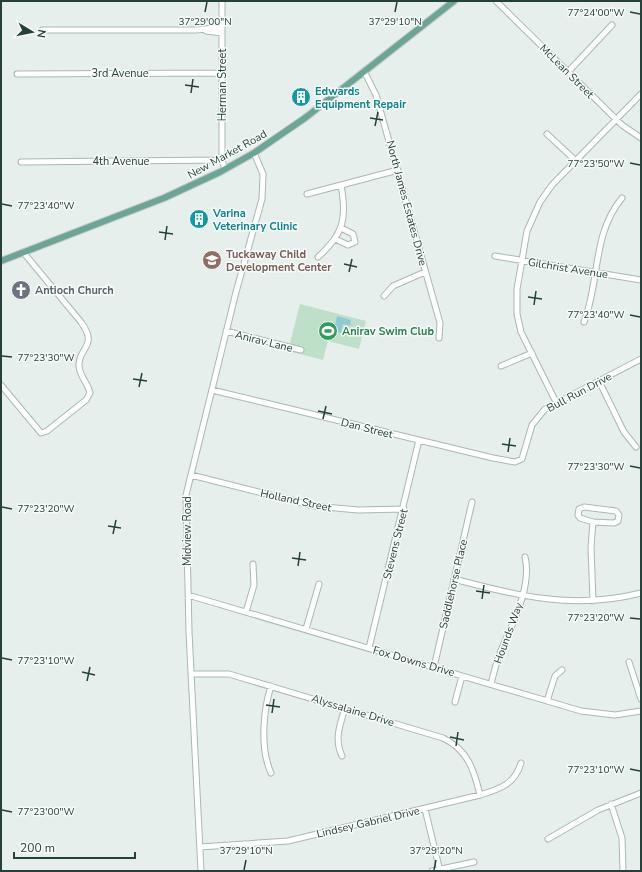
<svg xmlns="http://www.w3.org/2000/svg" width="642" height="872" viewBox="0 0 642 872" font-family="'Nunito Sans',sans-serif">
	<rect width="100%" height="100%" fill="#e6efeb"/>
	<!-- green -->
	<path fill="#bfe0c8" d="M300 304 366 321 359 349 328 341 323 360 288 351Z"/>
	<!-- water -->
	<path fill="#8ec9d4" d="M337 316 351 320 350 326 343 324 341 333 329 330 330 324 335 325Z"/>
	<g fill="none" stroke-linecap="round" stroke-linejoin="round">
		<!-- minor casing -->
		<g stroke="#a8b8b2" stroke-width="7">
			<path id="minor" d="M222 1V160L225 169
				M496 1 622 125 641 138
				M42 30H197L222 27
				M206 31 222 33
				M364 71 376 95 440 323 439 338
				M568 72 612 25
				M17 74 222 73
				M547 134 575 160
				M21 162 222 160
				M307 194 398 170
				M335 239 348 245 355 242 353 234 341 228
				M495 256 641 280
				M318 257C344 234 347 218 341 185
				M384 296 393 286 425 272
				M584 322C600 281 592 234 622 198
				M226 331 301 350
				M501 366 532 353
				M599 381 624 432 636 447
				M1 385 41 433 47 431 86 400 90 393C88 383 80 377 79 366 78 347 99 347 81 322L23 252
				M212 390 493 458 515 462 522 459 532 425 545 409 641 359
				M556 402 521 332 517 314V289L527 231 540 202 552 185 641 94
				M191 475 314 506 358 510 404 509
				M593 522 580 518 578 515 579 509 584 507 616 511 619 515 618 521 614 523 593 522 591 547 593 601
				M454 579C519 596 574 610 641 593
				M188 595 581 711 615 715 641 711
				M246 612 254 585 253 564
				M306 629 319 584
				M369 648 419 440
				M629 662 641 699
				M434 667 472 502
				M191 674H229L443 738C468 750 474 770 480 795
				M491 684C494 672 497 658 503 646 514 621 532 584 525 557
				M271 686C263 711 260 749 271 773
				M547 701 555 676 562 670
				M455 702 462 676
				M342 756C334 739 340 725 345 708
				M611 804 622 838 623 871
				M425 809 440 871
				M548 839 598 810 641 793
				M200 847 288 841 480 795C500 789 515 784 521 763
				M201 871 189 632 186 495 236 292 262 199 263 174 254 153
				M432 871 474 862"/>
		</g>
		<!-- major casing -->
		<g stroke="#c2cac8" stroke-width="8">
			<path id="major" d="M1 261 164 198 220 172 254 153 305 118 454 1"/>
		</g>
		<!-- minor -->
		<use href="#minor" stroke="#fff" stroke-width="5"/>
		<!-- major -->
		<use href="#major" stroke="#6aa596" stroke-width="6"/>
	</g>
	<!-- ticks -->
	<path fill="none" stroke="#24423a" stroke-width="1.5" d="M205 12 207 2M395 12 397 2M630 12 640 14M185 85 199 87M191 93 193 79M370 118 383 120M375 126 378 112M630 163 640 165M2 204 12 206M159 232 173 234M165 240 167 226M344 264 357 267M349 272 352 259M528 297 542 299M534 305 536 291M630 315 640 317M2 356 12 357M133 379 147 381M139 387 142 373M318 411 332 414M323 419 326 406M502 444 516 446M508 452 510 438M630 466 640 468M2 507 12 509M108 526 121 528M113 534 116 520M292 558 306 560M298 566 300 552M476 591 490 593M482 599 484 585M630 618 640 619M2 658 12 660M82 672 95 675M87 681 90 667M266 705 280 707M272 713 274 699M450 737 464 740M456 746 458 732M630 769 640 771M2 810 12 812M244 870 246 860M434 870 436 860"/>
	<!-- icons -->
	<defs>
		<g id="building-disc" transform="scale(1)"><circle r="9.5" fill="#0f9aa8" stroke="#f7fbf9"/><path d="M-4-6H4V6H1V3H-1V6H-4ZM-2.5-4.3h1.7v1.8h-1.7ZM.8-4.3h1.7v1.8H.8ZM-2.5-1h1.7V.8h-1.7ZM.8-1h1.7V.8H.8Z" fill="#fff"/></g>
		<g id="school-disc" transform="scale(1)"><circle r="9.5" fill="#8d6e63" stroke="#f7fbf9"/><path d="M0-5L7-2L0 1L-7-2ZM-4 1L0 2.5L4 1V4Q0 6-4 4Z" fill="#fff"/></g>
		<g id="church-disc" transform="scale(1)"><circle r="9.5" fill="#6b7280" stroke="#f7fbf9"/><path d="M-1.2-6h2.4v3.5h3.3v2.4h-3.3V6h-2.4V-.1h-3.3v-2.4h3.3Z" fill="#fff"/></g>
		<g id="stadium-disc" transform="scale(1)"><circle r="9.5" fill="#2e9e5b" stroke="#f7fbf9"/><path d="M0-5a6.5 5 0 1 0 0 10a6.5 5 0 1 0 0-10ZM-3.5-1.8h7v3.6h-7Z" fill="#fff"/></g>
	</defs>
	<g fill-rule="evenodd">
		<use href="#building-disc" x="301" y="97"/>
		<use href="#building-disc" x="199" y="219"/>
		<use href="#school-disc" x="212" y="260"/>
		<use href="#church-disc" x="21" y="290"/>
		<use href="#stadium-disc" x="328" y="331"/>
	</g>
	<g text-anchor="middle" stroke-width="3" stroke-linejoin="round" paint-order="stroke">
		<!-- street labels -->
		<g font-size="11" fill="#24423a" stroke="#f7fbf9">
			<text transform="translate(567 71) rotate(45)" y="4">McLean Street</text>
			<text x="120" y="77">3rd Avenue</text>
			<text transform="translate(222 85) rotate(-90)" y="4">Herman Street</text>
			<text transform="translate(227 154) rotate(-29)" y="4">New Market Road</text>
			<text x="121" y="165">4th Avenue</text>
			<text transform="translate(407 203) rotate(75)" y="4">North James Estates Drive</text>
			<text transform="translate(568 268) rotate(9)" y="4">Gilchrist Avenue</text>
			<text transform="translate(264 341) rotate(14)" y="4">Anirav Lane</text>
			<text transform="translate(579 392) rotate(-28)" y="4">Bull Run Drive</text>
			<text transform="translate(367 428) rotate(14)" y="4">Dan Street</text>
			<text transform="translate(296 500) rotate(12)" y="4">Holland Street</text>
			<text transform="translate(187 531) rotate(-90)" y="4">Midview Road</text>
			<text transform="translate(395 544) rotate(-76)" y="4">Stevens Street</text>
			<text transform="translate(453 584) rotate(-77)" y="4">Saddlehorse Place</text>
			<text transform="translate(508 633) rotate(-70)" y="4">Hounds Way</text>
			<text transform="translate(414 661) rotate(16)" y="4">Fox Downs Drive</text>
			<text transform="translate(353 710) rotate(17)" y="4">Alyssalaine Drive</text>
			<text transform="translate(368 822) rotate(-13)" y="4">Lindsey Gabriel Drive</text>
		</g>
		<!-- culture labels -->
		<g font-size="11" font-weight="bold" fill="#0d838f" stroke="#f7fbf9" text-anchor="start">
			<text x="315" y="95">Edwards<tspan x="315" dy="13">Equipment Repair</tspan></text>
			<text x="213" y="217">Varina<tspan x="213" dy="13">Veterinary Clinic</tspan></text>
		</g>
		<!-- education labels -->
		<g font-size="11" font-weight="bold" fill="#785e54" stroke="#f7fbf9" text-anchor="start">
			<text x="226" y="258">Tuckaway Child<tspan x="226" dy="13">Development Center</tspan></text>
		</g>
		<!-- worship labels -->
		<g font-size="11" font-weight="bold" fill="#5b616d" stroke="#f7fbf9" text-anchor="start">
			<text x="35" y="294">Antioch Church</text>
		</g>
		<!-- leisure labels -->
		<g font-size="11" font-weight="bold" fill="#27864d" stroke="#f7fbf9" text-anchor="start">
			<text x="342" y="335">Anirav Swim Club</text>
		</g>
	</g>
	<g font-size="10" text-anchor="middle" fill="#24423a" stroke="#f7fbf9" stroke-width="3" stroke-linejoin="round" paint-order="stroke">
		<text x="596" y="16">77°24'00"W</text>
		<text x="205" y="25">37°29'00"N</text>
		<text x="395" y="25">37°29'10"N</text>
		<text x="596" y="167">77°23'50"W</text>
		<text x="46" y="209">77°23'40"W</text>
		<text x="596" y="318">77°23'40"W</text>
		<text x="46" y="361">77°23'30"W</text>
		<text x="596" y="470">77°23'30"W</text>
		<text x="46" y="512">77°23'20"W</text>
		<text x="596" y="621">77°23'20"W</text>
		<text x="46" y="664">77°23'10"W</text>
		<text x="596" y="773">77°23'10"W</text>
		<text x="46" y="815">77°23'00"W</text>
		<text x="246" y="854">37°29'10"N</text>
		<text x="436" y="854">37°29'20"N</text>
	</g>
	<!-- border -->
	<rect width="642" height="872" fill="none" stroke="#24423a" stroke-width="4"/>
	<!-- north arrow -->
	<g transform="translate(32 32) rotate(100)" stroke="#f7fbf9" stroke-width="3" paint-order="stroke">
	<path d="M0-3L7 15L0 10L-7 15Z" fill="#24423a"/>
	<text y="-6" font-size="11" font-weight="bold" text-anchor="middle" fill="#24423a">N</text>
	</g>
	<!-- scale -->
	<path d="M14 852v6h121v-6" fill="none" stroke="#24423a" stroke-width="2"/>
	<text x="20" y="852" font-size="12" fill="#24423a" stroke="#f7fbf9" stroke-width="3" paint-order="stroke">200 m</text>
</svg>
